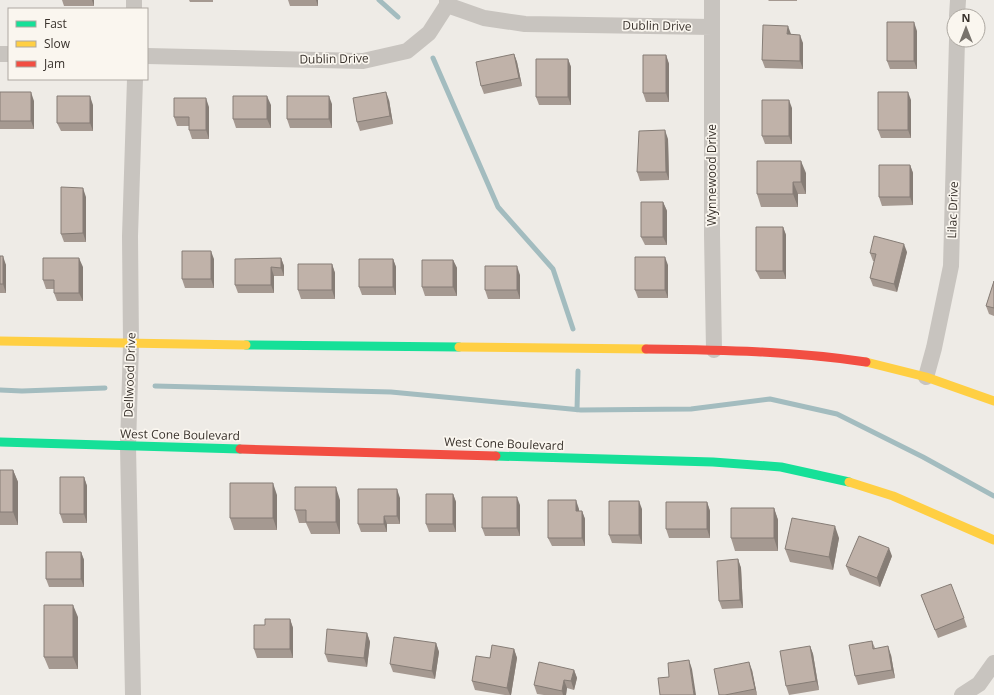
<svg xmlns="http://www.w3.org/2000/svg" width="994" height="695" viewBox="0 0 994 695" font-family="'Open Sans',sans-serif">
	<rect width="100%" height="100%" fill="#eeebe6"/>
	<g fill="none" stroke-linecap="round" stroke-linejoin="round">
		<!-- stream -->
		<path stroke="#a3bcbf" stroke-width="5" d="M379 0 398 17
			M433 58 498 207 553 269 573 329
			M155 386 391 392 581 410 691 409 770 399 837 414 923 457 994 496
			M0 390 22 391 105 388
			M577 410 578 371"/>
		<!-- street -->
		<path stroke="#c8c4bf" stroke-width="16" d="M134 0V9
			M712 0V235L714 350
			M447 5 484 18 525 24 712 27
			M957 16 958 0
			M0 54H9
			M147 56 363 61 407 51 429 33 447 5V0
			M926 377 934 348 951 266 957 40
			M133 695 128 446 131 344 130 236 135 79
			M962 695 979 684 994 663"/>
		<!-- fast -->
		<path stroke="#16e098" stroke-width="9" d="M246 345 459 347
			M0 442 240 449
			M496 456 713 462 781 467 849 482"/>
		<!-- slow -->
		<path stroke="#ffcf43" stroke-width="9" d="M0 341 246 345
			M459 347 646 349
			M866 362 926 377 994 401
			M849 482 893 496 994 540"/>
		<!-- jam -->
		<path stroke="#f24e42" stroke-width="9" d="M646 349C720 350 794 351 866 362
			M240 449 496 456"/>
	</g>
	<!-- wall -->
	<path fill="#a59991" d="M62 0H94V6H64Z
		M189 0H213V2H190Z
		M288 0H318V6H290Z
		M768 0H797V1H769Z
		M917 31V69H890L887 61Z
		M791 34 803 43V69L765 68 762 60Z
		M514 54 517 62 522 86 484 94 481 86Z
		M666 55 669 64V102H646L643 93Z
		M568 59 571 67V105H539L536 97Z
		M0 92 34 101V129H0Z
		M389 100 393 124 360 131 357 122Z
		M911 100V138H881L878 130Z
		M332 104V128H290L287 119Z
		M93 105V131H61L57 123Z
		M271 105V128H236L233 119Z
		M209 107V139H192L189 130V126H177L174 117Z
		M792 108V144H765L762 136Z
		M668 139 669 180 640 181 637 172Z
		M910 165 913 173V205L882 206 879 197Z
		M806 173V194H798V207H761L757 194Z
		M86 197V242H64L61 234Z
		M663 202 667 211V245H645L641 237Z
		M783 227 786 235V279H760L756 271Z
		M907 252 897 292 873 286 870 278 874 261H873L870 253Z
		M0 256 6 265V293H0Z
		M281 258 284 266V276H274V293H238L235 285Z
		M214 259V288H185L182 279Z
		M393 259 396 267V295H362L359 287Z
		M453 260 457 268V296H425L422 287Z
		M332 264 335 273V299H301L298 290Z
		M668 265V298H638L635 290Z
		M83 267V301H57L54 293V289H46L43 280Z
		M520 275V299H488L485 290Z
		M994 281V316L989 314 986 306Z
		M0 470H13L18 482V525H0Z
		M84 477 87 486V523H63L60 514Z
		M453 494 456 502V532H429L426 524Z
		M277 495V530H234L230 518Z
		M400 498V524H387V532H361L358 524Z
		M340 500V534H311L306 523H299L295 510Z
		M707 502 710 511V538H669L666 529Z
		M520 505V536H485L482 528Z
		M774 508 778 520V551H735L731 538Z
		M579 509V511H582L585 519V546H552L548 538Z
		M642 509V544L612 543 609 535Z
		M839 538 833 570 790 562 785 549Z
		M81 552 84 560V587H49L46 579Z
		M892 556 880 587 850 575 846 566Z
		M738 559 741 568 743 608 722 609 719 601Z
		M921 595 964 618 967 627 938 638Z
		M78 617V669H49L44 657Z
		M290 619 293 628V658H257L254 649 265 625Z
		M367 633 370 642 367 667 328 662 325 654Z
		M872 641 875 648 891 655 895 678 858 685 855 676Z
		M436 643 439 652 435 679 393 672 390 664Z
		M810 646 813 654 819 690 789 695 786 686Z
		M514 649 517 658 511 695H505L475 690 472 681 490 658Z
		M574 670 577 678 574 690 567 688 566 695H544L537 694 534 685Z
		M752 670 757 695H719Z"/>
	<!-- shaded-wall -->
	<path fill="#867d76" d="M92 0H94V6Z
		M316 0H318V6Z
		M914 22 917 31V69L914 61Z
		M788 26 791 34H787Z
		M800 35 803 43V69L800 61Z
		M514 54 517 62 522 86 519 78Z
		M666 55 669 64V102L666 93Z
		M568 59 571 67V105L568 97Z
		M31 92 34 101V129L31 121Z
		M386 92 389 100 393 124 390 116Z
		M908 92 911 100V138L908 130Z
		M90 96 93 105V131L90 123Z
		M267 96 271 105V128L267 119Z
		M329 96 332 104V128L329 119Z
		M206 98 209 107V139L206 130Z
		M789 100 792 108V144L789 136Z
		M665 130 668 139 669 180 666 172Z
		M801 161 806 173V194L801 182Z
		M910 165 913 173V205L910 197Z
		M793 182 798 194V207L793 194Z
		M83 188 86 197V242L83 233Z
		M663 202 667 211V245L663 237Z
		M783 227 786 235V279L783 271Z
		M904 244 907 252 897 292 894 284Z
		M211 251 214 259V288L211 279Z
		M3 256 6 265V293L3 284Z
		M665 257 668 265V298L665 290Z
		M79 258 83 267V301L79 293Z
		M281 258 284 266V276L281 268Z
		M393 259 396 267V295L393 287Z
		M453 260 457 268V296L453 287Z
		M332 264 335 273V299L332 290Z
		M517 266 520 275V299L517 290Z
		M271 267 274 276V293L271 285Z
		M13 470 18 482V525L13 512Z
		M84 477 87 486V523L84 514Z
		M273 483 277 495V530L273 518Z
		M336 487 340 500V534L336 522Z
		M397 489 400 498V524L397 516Z
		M453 494 456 502V532L453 524Z
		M517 497 520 505V536L517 528Z
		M576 500 579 509V519L576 511Z
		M639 501 642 509V544L639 535Z
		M707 502 710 511V538L707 529Z
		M774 508 778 520V551L774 538Z
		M582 511 585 519V546L582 538Z
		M384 516 387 524V532L384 524Z
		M835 526 839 538 833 570 829 557Z
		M889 548 892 556 880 587 877 578Z
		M81 552 84 560V587L81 579Z
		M738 559 741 568 743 608 740 600Z
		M73 605 78 617V669L73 657Z
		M290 619 293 628V658L290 649Z
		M367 633 370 642 367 667 364 658Z
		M436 643 439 652 435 679 432 671Z
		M810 646 813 654 819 690 816 681Z
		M888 646 891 655 895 678 892 670Z
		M514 649 517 658 511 695H510L507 688Z
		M689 660 692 669 696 695H694Z
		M749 662 752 670 757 695 755 689Z
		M574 670 577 678 574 690 571 681Z
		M564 680 567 688 566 695H563L562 691Z"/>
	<!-- building -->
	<path fill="#c0b2a9" stroke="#867d76" d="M887 22H914V61H887Z
		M763 25 788 26 787 34 800 35V61L762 60Z
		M514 54 519 78 481 86 476 62Z
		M643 55H666V93H643Z
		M536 59H568V97H536Z
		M0 92H31V121H0Z
		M386 92 390 116 357 122 353 98Z
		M878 92H908V130H878Z
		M57 96H90V123H57Z
		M233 96H267V119H233Z
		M287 96H329V119H287Z
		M174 98H206V130H189V117H174Z
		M762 100H789V136H762Z
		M665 130 666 172H637L639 131Z
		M757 161H801V182H793V194H757Z
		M879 165H910V197H879Z
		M61 187 83 188V233L61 234Z
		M641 202H663V237H641Z
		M756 227H783V271H756Z
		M874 236 904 244 894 284 870 278 876 254 870 253Z
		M182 251H211V279H182Z
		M0 256H3V284H0Z
		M635 257H665V290H635Z
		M43 258H79V293H54V280H43Z
		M281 258V268L271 267V285H235V259Z
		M359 259H393V287H359Z
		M422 260H453V287H422Z
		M298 264H332V290H298Z
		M485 266H517V290H485Z
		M994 281V308L986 306Z
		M0 470H13V512H0Z
		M60 477H84V514H60Z
		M230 483H273V518H230Z
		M295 487H336V522H306V510H295Z
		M358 489H397V516H384V524H358Z
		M426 494H453V524H426Z
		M482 497H517V528H482Z
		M548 500H576V511H582V538H548Z
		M609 501H639V535H609Z
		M666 502H707V529H666Z
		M731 508H774V538H731Z
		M792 518 835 526 829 557 785 549Z
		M859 536 889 548 877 578 846 566Z
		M46 552H81V579H46Z
		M738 559 740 600 719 601 717 561Z
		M951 584 964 618 935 630 921 595Z
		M44 605H73V657H44Z
		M265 619H290V649H254V625H265Z
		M327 629 367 633 364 658 325 654Z
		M394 637 436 643 432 671 390 664Z
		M872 641 873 649 888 646 892 670 855 676 849 645Z
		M492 645 514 649 507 688 472 681 476 656 490 658Z
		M810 646 816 681 786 686 780 651Z
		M689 660 694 695H660L658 678 669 677 668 663Z
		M539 662 574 670 571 681 564 680 562 691 534 685Z
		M749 662 755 689 725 695H719L714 669Z"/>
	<g text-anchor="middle" stroke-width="3.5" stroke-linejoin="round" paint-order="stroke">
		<!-- street labels -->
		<g font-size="12" fill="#39322c" stroke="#faf6ef">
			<text transform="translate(657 26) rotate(1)" y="4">Dublin Drive</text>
			<text transform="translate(334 59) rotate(-1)" y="4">Dublin Drive</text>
			<text transform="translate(712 175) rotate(-90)" y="4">Wynnewood Drive</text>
			<text transform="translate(953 210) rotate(-88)" y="4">Lilac Drive</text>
			<text transform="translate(130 375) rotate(-88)" y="4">Dellwood Drive</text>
			<text transform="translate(180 435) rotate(1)" y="4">West Cone Boulevard</text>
			<text transform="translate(504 444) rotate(2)" y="4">West Cone Boulevard</text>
		</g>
	</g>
	<!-- legend -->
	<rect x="8" y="8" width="140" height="72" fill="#faf6ef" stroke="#ada8a1"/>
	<rect x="16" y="21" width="20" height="6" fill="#16e098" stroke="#ada8a1"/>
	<text x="44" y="28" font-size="12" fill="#39322c">Fast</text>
	<rect x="16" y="41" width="20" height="6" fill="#ffcf43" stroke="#ada8a1"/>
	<text x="44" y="48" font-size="12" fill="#39322c">Slow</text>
	<rect x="16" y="61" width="20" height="6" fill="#f24e42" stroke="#ada8a1"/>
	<text x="44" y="68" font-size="12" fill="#39322c">Jam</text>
	<!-- north arrow -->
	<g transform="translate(966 28)"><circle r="19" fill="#faf6ef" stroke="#ada8a1"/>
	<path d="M0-3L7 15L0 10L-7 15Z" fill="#78736d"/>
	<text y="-6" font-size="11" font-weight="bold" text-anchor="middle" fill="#39322c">N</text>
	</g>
</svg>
